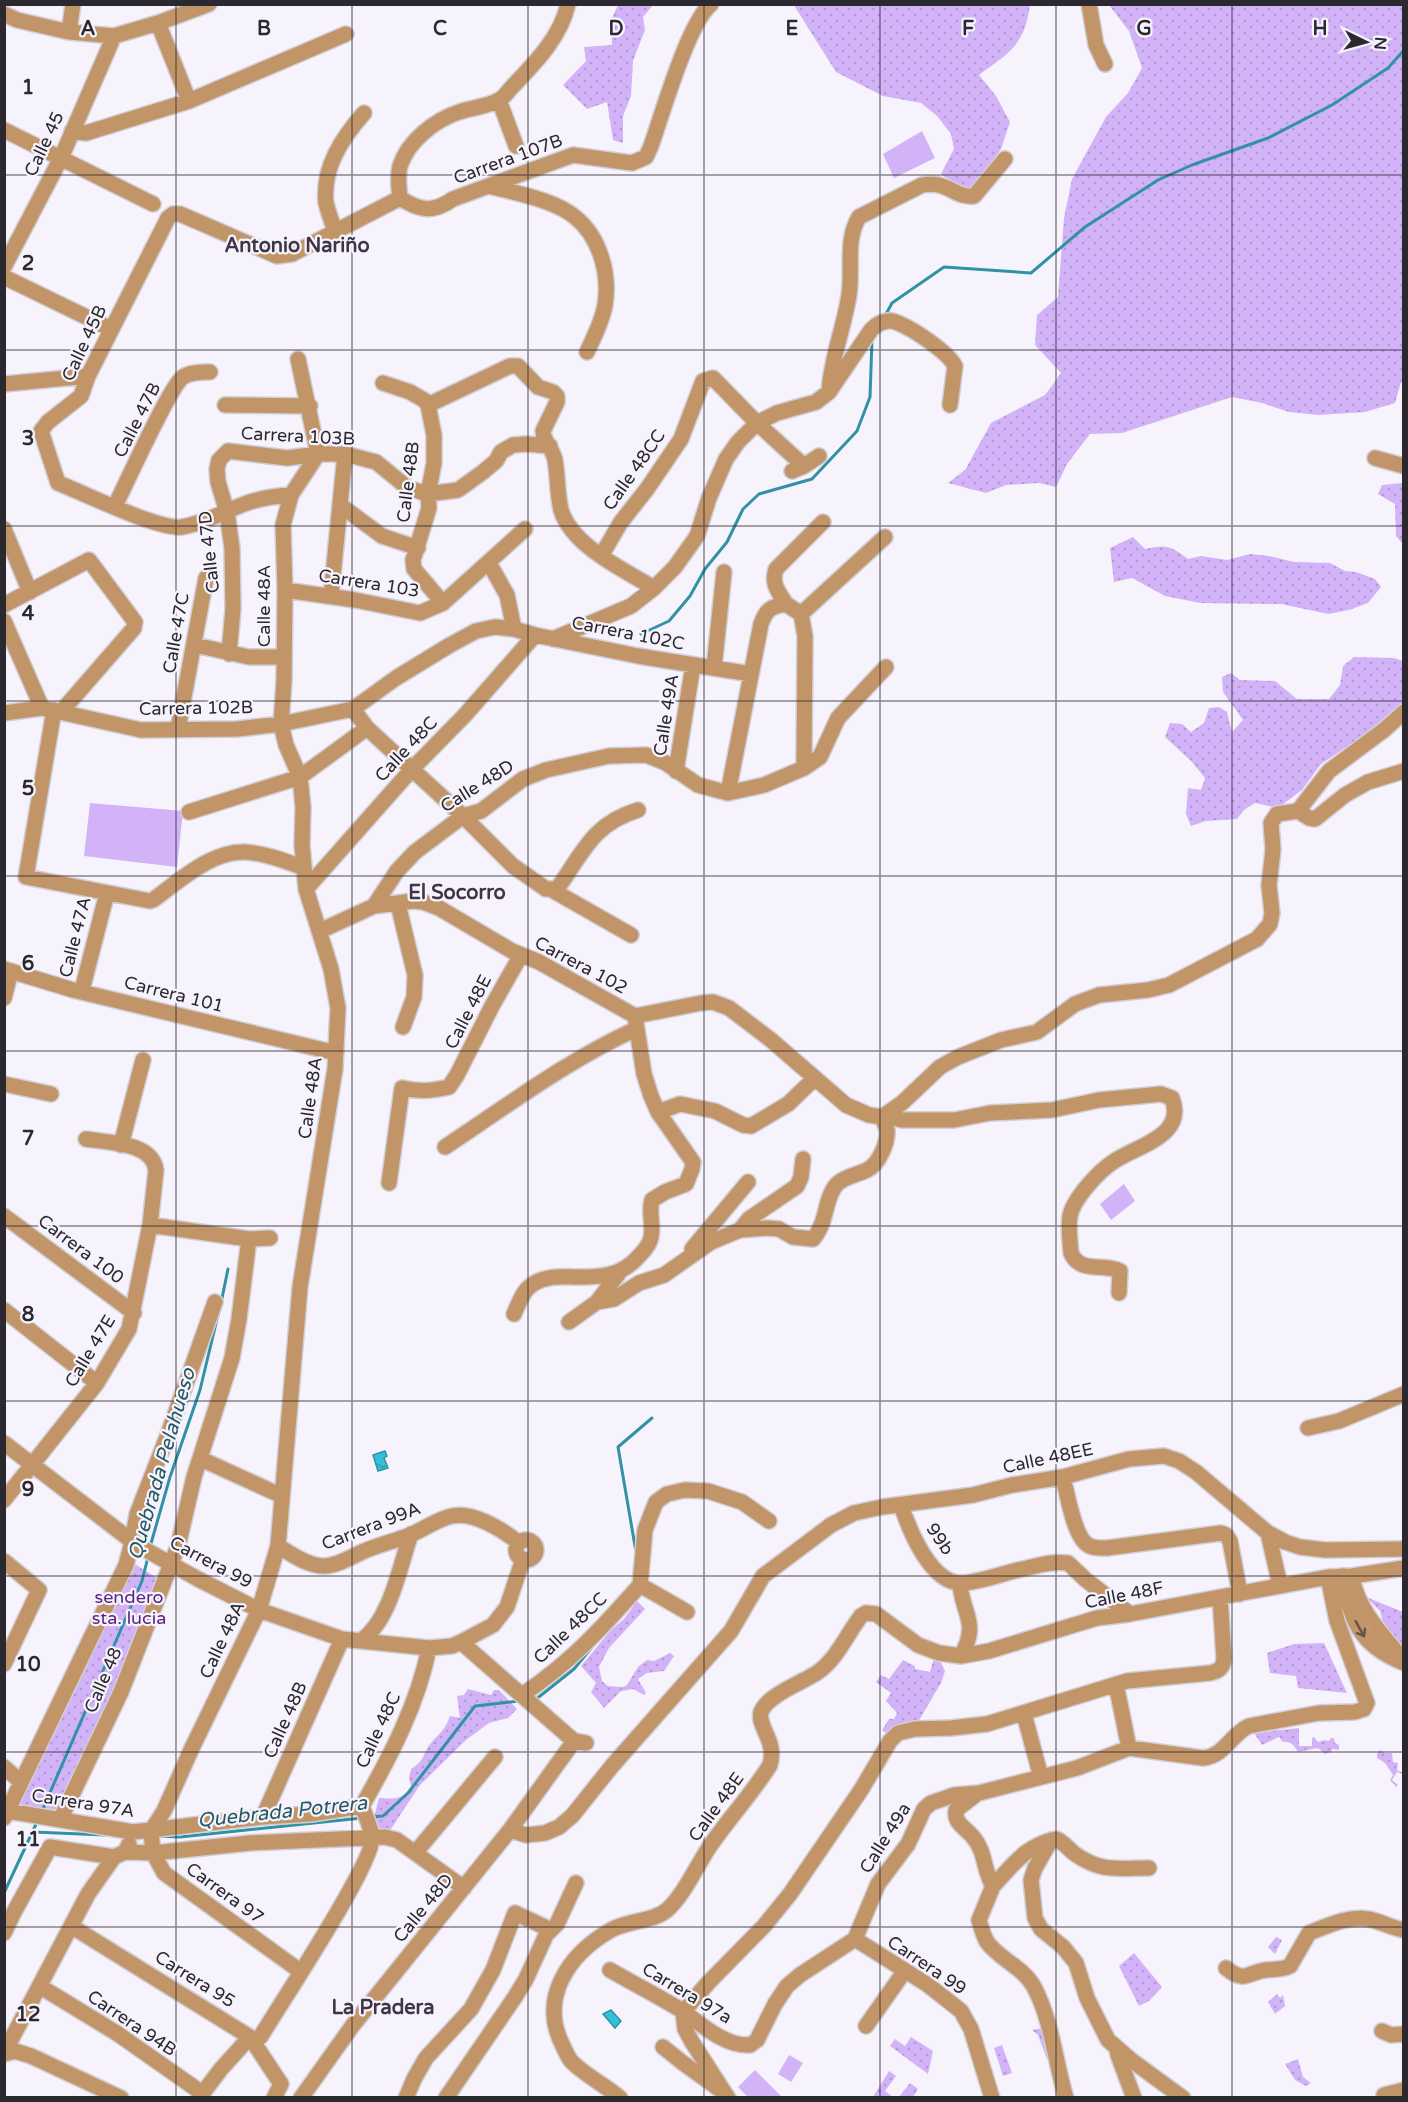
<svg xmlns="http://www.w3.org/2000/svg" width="1408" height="2102" viewBox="0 0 1408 2102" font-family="'Varela Round',sans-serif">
	<defs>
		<pattern id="green-dots" width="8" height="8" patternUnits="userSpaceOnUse" patternTransform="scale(1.5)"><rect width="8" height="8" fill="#d2b3f8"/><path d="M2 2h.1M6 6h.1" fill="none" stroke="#b49ad5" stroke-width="1.8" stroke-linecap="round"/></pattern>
		<pattern id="water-ripples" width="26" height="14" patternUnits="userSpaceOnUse" patternTransform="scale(1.5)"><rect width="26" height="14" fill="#33c0d8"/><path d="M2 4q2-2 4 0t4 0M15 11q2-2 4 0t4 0" fill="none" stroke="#2b9cb0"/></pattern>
	</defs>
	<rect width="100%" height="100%" fill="#f7f3fc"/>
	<!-- green -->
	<path fill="url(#green-dots)" d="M795 4 1030 5C1024 46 1010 52 979 75L996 96 1010 122 1001 149 970 193 941 174 954 149 951 134 937 116 921 103 883 96 836 72 795 7Z
		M618 5H653L643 17 645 30 633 61 631 96 623 116V143L613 140 607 102 587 109 563 85 586 61 584 47 612 45 611 20Z
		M1109 5H1403V381L1401 382 1395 403 1365 412 1318 415 1289 412 1262 403 1232 397 1122 433 1090 434 1067 464 1056 487 1039 483 1006 485 986 493 948 483 965 470 991 423 1045 395 1061 373 1035 345 1037 315 1058 297 1064 218 1072 179 1106 117 1128 93 1142 68 1129 31Z
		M1403 483 1404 542H1401L1396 536 1395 504 1378 494 1382 485Z
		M1133 537 1145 549C1167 544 1171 546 1188 559L1201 556 1227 560 1250 554 1269 556 1294 562 1330 563 1345 571 1356 572 1375 579 1381 587 1368 603 1349 610 1328 614 1281 604 1200 603 1165 596 1132 578 1114 582 1110 548Z
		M1354 657 1394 658 1403 661V709L1321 764 1302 790 1278 808 1255 803 1244 810 1237 819 1206 821 1191 826 1186 814 1188 788 1201 790 1205 778 1191 761 1165 737 1170 723 1182 724 1191 732 1204 723 1209 708 1219 707 1227 712 1232 732 1243 720 1223 692 1222 677 1231 673 1240 680 1275 681 1297 699H1329L1340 685 1343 666Z
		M127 1559 165 1583 59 1810 17 1805Z
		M1366 1597 1403 1612V1654L1387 1637 1380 1611Z
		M637 1601 645 1609 609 1648 599 1667 602 1681 608 1686 623 1687 627 1685 638 1667 647 1660 654 1661 670 1653 674 1656 664 1671 647 1673 638 1679 646 1693 644 1695 633 1689 621 1691 604 1708 591 1692 596 1683 581 1666 611 1630 624 1619Z
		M1324 1643 1347 1693 1298 1688 1296 1676 1270 1673 1267 1653 1294 1644Z
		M934 1658H939L945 1671 941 1683 918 1722C905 1722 898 1728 888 1735L882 1730 889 1719H894L897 1713 886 1701 891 1693 876 1682 881 1675 889 1679 903 1660 915 1666V1669L930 1672Z
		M468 1689 491 1695 494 1690H499L517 1709 508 1718 489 1723 466 1740 420 1785 389 1832 377 1833 372 1825 379 1798C393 1799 404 1800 411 1786L409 1778 411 1769C427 1759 422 1753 431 1743 441 1731 444 1732 450 1716L460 1718 457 1696 464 1695Z
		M1299 1728V1746H1312V1738L1314 1737 1318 1742 1324 1740 1329 1741 1331 1738H1334L1335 1743 1339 1745V1750L1332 1749 1331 1752 1325 1754 1318 1748 1298 1752C1294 1746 1291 1741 1283 1742L1279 1737 1262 1745 1254 1733Z
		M1380 1750 1385 1753H1392L1393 1762 1398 1763 1397 1770 1403 1773V1774L1397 1772 1392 1780 1398 1785 1396 1787 1390 1780 1393 1775 1385 1763 1377 1758V1754Z
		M1276 1937 1282 1940 1275 1954 1268 1947Z
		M1134 1953 1162 1987 1149 2001 1139 2006 1119 1966Z
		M1277 1994 1280 1998 1283 1995 1285 2006 1275 2014 1268 2002Z
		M1044 2028 1051 2058 1047 2059 1038 2035 1032 2030Z
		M911 2037 933 2051 928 2074 890 2046 895 2039 905 2046Z
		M1002 2045 1012 2073 1003 2076 994 2048Z
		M1298 2059 1303 2077 1311 2083 1306 2086 1295 2080 1285 2064Z
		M889 2071 896 2076 885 2091 893 2097H873Z
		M910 2083 918 2089 913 2097H899Z"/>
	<!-- pitch -->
	<path fill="#d2b3f8" d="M922 131 935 158 894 178 883 154Z
		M90 803 183 811 177 867 84 856Z
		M1124 1184 1135 1201 1111 1220 1100 1204Z
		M789 2055 803 2063 791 2082 778 2074Z
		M755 2070 782 2097H748L738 2087Z"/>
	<!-- water -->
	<path fill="url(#water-ripples)" stroke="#3192a6" stroke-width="1.5" d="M385 1451 387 1456 384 1458 388 1468 378 1471 373 1455Z
		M611 2010 621 2021 615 2028 603 2014Z"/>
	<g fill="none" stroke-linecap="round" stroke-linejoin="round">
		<!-- stream -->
		<path stroke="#3192a6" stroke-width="3" d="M885 316 892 303 944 267 1031 273 1085 227 1158 180 1192 165 1268 138 1332 105 1388 68 1404 50
			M641 634 669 621 690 596 705 569 727 542 743 509 759 494 812 479 857 431 870 397 872 340
			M221 1303 228 1269
			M150 1547 170 1477 200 1390 218 1315
			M636 1552 618 1447 652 1418
			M535 1700 574 1669 593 1646
			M42 1811 142 1581 148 1557
			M371 1817 383 1816 408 1793 475 1706 519 1701
			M33 1832 105 1835
			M156 1836 180 1837 362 1818
			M4 1893 37 1822"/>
		<!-- minor casing -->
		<g stroke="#d2ced7" stroke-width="18">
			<path id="minor" d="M1089 4 1096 45 1105 64
				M4 14 17 20 69 32 114 36 158 23 209 4
				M69 32 73 4
				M499 100 516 146
				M189 101 346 34
				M4 130 153 204
				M72 131 86 133 189 101 158 23
				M489 186C515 193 555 200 575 217 600 237 610 274 605 305 602 322 594 337 587 352
				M400 198C420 211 433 213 453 199L573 155 632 163 646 157 651 146C662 115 688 23 711 4
				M400 198C399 187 397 177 400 166 408 141 435 120 459 112 471 108 489 106 499 100 504 98 508 91 512 87 534 64 561 37 568 4
				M335 231C332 222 328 212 326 203 322 168 342 138 364 113
				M4 267 61 158 114 36
				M4 277 111 329
				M383 383 410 392 424 400 428 405 434 435V463L428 494 429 508 413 560 414 569 443 603
				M4 384 88 376
				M829 392C831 358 844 328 849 295 853 269 845 240 859 217L922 185C949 180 953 198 974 196L1005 159
				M225 405 310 406
				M428 405 510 366H518L538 387 553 392 557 396V402L543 431C543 441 553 449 555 460 558 477 557 493 561 510 572 546 624 570 654 588
				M1375 458 1404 466
				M792 471 804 466 819 456
				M291 495C276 496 261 498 247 503 225 511 205 523 182 527 158 530 84 493 58 483L41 431 48 422 81 396 88 376 168 218 173 214H180L277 256 292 254 400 198
				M340 505 382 536 418 548
				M115 506C125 486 170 386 183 377 190 372 202 372 210 372
				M4 529 30 592
				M601 556 621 522 647 489 681 439 703 381 713 378 757 423 804 466
				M489 563 507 595 514 629
				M285 590 355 600 420 613 443 603 525 529
				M331 596 345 454
				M786 604C778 591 771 584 776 569L823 522
				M4 605 89 560 135 622 134 628 61 712
				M801 614 885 537
				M4 621 42 708
				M553 639 631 606 654 588 675 567 697 536 709 498 726 459 738 442 757 423 777 413 816 402 829 392 871 330C877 324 883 320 892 321 908 325 947 351 955 366L950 405
				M195 645 249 657H283
				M229 654 233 609 232 548 227 512 218 482 217 469 219 460 228 451 287 458 318 454H345L376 462 408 488 428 494 458 490 483 472 496 461 501 452 513 445 526 444 550 446
				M714 668 724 572
				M353 709 367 728 463 816 513 866 546 889H557C583 853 592 824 638 810
				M54 710 26 877 150 901 153 900C178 882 211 851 244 852 265 853 285 861 304 868
				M4 713 42 708 141 730 237 729 281 724 353 709 396 678 450 645 476 631 495 627 514 629 535 635 638 656 751 674
				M178 729 206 578
				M804 768 820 757 838 718 886 667
				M676 771 693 665
				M1298 811 1309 818 1315 819 1345 795 1368 782 1404 771
				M189 812 300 777 367 728
				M306 889 413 768 465 715 535 635
				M552 890 631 935
				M398 904 415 975 414 997 403 1027
				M374 906 397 871 415 852 463 816 481 811 523 779 546 770 609 756 646 755 666 763 698 785 728 793 764 785 804 768 805 636 801 614 786 604C771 606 766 610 761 624L728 793
				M320 931 374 906 413 901 423 902 439 908 512 951 539 962 635 1016 644 1074 651 1096 658 1112 693 1162 692 1169 686 1184 665 1192 652 1200C648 1213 654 1224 651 1237 650 1244 644 1251 639 1256 605 1296 553 1261 527 1289 521 1296 518 1305 514 1314
				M4 969 73 990 336 1053
				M82 990 107 893
				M4 998 11 971
				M635 1016 701 1003 713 1002 729 1008 771 1040 846 1105 869 1115 882 1117 902 1103 940 1067 958 1057 1001 1040 1037 1032 1075 1004 1099 995 1148 990 1169 985 1257 939 1270 924 1272 913 1269 885 1273 850 1271 823 1277 814 1298 811 1329 771 1384 730 1404 712
				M4 1084 51 1094
				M658 1112 680 1104 715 1111 743 1125 751 1126 788 1104 814 1079
				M889 1113 895 1118 902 1120H954L990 1113 1052 1110 1099 1100 1161 1094 1172 1098C1187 1137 1135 1146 1113 1162 1099 1171 1073 1199 1070 1216 1068 1228 1070 1241 1071 1253 1080 1274 1104 1263 1120 1271L1119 1293
				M121 1145 143 1060
				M445 1147C507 1106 568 1060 636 1029
				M389 1183 402 1088C419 1092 432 1091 449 1087L457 1075 492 1006 521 955
				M4 1216 134 1313
				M150 1225 249 1239 270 1238
				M740 1230 749 1219 797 1186 801 1177 803 1159
				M692 1249 748 1182
				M619 1273 597 1302 614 1299 639 1283 664 1275 711 1242 740 1230 768 1228 779 1229 793 1237 813 1239C828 1222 824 1198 837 1184 845 1176 857 1175 867 1170 879 1164 888 1143 887 1130 886 1126 883 1121 882 1117
				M4 1310 97 1383
				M569 1322 597 1302
				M1308 1428 1339 1421 1404 1394
				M4 1443 137 1545 198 1579 259 1610 342 1639 429 1648 452 1646 461 1642 493 1625 507 1607 523 1559
				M201 1459 282 1496
				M1063 1477C1067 1493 1074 1537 1088 1545 1094 1549 1101 1548 1107 1548L1221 1533 1226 1535 1230 1541 1240 1594
				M4 1500 97 1383 129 1329 150 1225 156 1170C152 1142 109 1143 86 1139
				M901 1505C909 1529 931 1586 964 1583 985 1581 1006 1572 1027 1568 1040 1565 1054 1561 1068 1563L1086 1580 1130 1614
				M1268 1533 1280 1585
				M516 1550a10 10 0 1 1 20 0a10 10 0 1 1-20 0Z
				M278 1546C291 1554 308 1566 324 1566 337 1566 351 1557 362 1552 378 1545 395 1541 410 1535 425 1529 437 1519 452 1516 473 1511 503 1530 519 1543
				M4 1561 39 1590 4 1664
				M1343 1576C1351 1621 1359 1645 1404 1663
				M1353 1581C1359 1612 1385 1637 1404 1661
				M960 1583C962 1615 980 1622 961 1656
				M687 1612 640 1585 645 1530 656 1502 667 1494 685 1490 708 1491 742 1502 769 1521
				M361 1641C391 1619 399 1568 411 1534
				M461 1642 574 1741 586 1743
				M1116 1684 1129 1748
				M522 1695C571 1662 601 1629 640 1585
				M1024 1714 1041 1777
				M4 1767 21 1782
				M978 1793 956 1810C954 1824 965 1827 973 1837 986 1852 983 1870 993 1886L979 1920C981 1927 983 1935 987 1942 999 1959 1023 1967 1034 1987 1052 2021 1055 2061 1066 2098
				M8 1811 133 1832 263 1817 311 1814 362 1806
				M263 1817 342 1639
				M4 1818 126 1565 132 1542 137 1514 167 1437 215 1302
				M60 1820 121 1692 178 1546 194 1477 232 1358 239 1319 249 1239
				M510 1830 526 1835 545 1833 559 1827 572 1816 612 1766 731 1631 763 1576 831 1525 854 1513 882 1507 973 1495 1012 1485 1063 1477 1129 1459 1164 1456 1179 1461 1196 1472 1268 1533 1285 1542 1300 1547 1325 1550 1404 1549
				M151 1831 164 1811 191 1750 259 1610 278 1546 300 1287 335 1069 338 1008 331 969 306 889 302 845 303 807 300 777 286 745 281 724 284 681 285 590 283 525 291 495 318 454 298 359
				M151 1831 153 1853 164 1873 300 1971
				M1051 1840 1035 1868 1031 1880 1035 1918 1041 1929 1063 1947 1076 1963 1087 1998 1108 2040 1131 2060 1183 2098
				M125 1852 153 1853 250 1843 385 1837 397 1840 464 1888
				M416 1852 495 1757
				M993 1886C1013 1865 1026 1845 1056 1839 1064 1842 1068 1849 1075 1854 1102 1873 1118 1868 1149 1868
				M71 1926 250 2037 281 2084 274 2098
				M4 1933 14 1912 50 1847 114 1857
				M855 1939 928 1985 961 2011 971 2029 992 2098
				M1226 1968C1245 1984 1248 1972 1266 1970 1275 1969 1282 1970 1290 1966L1309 1933C1325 1927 1349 1915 1368 1919 1380 1921 1391 1928 1404 1930
				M610 1970C634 1984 660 1997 684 2012 702 2025 726 2047 750 2045L757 2040 775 2004 787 1986 800 1975 855 1939 878 1884 908 1844 924 1809 931 1803 954 1795 979 1793 1077 1768 1129 1748 1203 1758C1225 1756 1231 1734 1249 1726L1319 1713 1355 1712 1364 1709 1367 1703 1337 1621 1328 1577
				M41 1987 118 2034 202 2093
				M866 2026 904 1972
				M1382 2031 1391 2035 1404 2034
				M254 2043 261 2036C279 2006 376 1860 372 1837 371 1826 365 1816 362 1806 390 1757 418 1704 429 1648
				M663 2047 683 2063 719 2089
				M1117 2049 1118 2055 1134 2098
				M4 2053 88 1894 114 1857 125 1852 129 1844
				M4 2054 15 2051 31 2056 121 2098
				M1384 2095 1404 2090
				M199 2098 221 2069 250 2037
				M301 2098 353 2025 510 1830 574 1741
				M406 2098 414 2079 426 2058 471 2009 493 1970 515 1913 551 1930
				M446 2098 515 1997 526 1979 546 1935 557 1924 576 1883
				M620 2098C605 2085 586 2076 572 2062 568 2058 566 2052 563 2046 538 1998 569 1954 611 1930 628 1920 653 1922 667 1910 684 1895 697 1865 710 1846 729 1818 752 1794 770 1765 777 1740 757 1727 761 1712 767 1695 804 1682 818 1672 837 1659 847 1634 861 1616L866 1613 876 1614 918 1645 939 1653 961 1656 989 1651 1097 1618 1130 1614 1328 1577 1352 1576 1404 1568
				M728 2098 692 2042 685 2029 683 2012 708 1983 764 1926 790 1894 861 1790 890 1741 898 1733 915 1729 951 1728 987 1724 1127 1681 1210 1673C1219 1671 1223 1668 1224 1659L1220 1597"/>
		</g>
		<!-- minor -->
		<use href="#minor" stroke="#c19568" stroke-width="15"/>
	</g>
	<!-- one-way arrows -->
	<defs><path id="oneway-shaft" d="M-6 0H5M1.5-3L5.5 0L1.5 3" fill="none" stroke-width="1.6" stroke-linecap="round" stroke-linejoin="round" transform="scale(1.5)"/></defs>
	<use stroke="#685446" href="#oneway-shaft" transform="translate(1360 1629) rotate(61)"/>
	<!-- grid -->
	<path fill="none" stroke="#2c2830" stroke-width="1.5" stroke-opacity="0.55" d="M176 4V2098M352 4V2098M528 4V2098M704 4V2098M880 4V2098M1056 4V2098M1232 4V2098M4 175H1404M4 350H1404M4 526H1404M4 701H1404M4 876H1404M4 1051H1404M4 1226H1404M4 1401H1404M4 1576H1404M4 1752H1404M4 1927H1404"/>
	<g text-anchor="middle" stroke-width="4.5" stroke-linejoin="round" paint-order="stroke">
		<!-- street labels -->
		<g font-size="18" fill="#2c2830" stroke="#f7f3fc">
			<text transform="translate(44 144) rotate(-65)" y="6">Calle 45</text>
			<text transform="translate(508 159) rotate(-20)" y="6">Carrera 107B</text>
			<text transform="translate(84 343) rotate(-65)" y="6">Calle 45B</text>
			<text transform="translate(137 420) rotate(-63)" y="6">Calle 47B</text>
			<text transform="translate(298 436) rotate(3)" y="6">Carrera 103B</text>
			<text transform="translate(634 470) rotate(-55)" y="6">Calle 48CC</text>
			<text transform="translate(408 482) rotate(-83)" y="6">Calle 48B</text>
			<text transform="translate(209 552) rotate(-96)" y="6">Calle 47D</text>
			<text transform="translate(369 583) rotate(9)" y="6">Carrera 103</text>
			<text transform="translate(264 606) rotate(-90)" y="6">Calle 48A</text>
			<text transform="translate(176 633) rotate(-80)" y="6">Calle 47C</text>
			<text transform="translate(628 633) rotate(11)" y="6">Carrera 102C</text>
			<text transform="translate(196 708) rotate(-1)" y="6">Carrera 102B</text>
			<text transform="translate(666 715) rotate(-81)" y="6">Calle 49A</text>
			<text transform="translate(406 749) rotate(-47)" y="6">Calle 48C</text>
			<text transform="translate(477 786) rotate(-32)" y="6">Calle 48D</text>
			<text transform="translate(75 937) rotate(-76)" y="6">Calle 47A</text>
			<text transform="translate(581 965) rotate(28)" y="6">Carrera 102</text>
			<text transform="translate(174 994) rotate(14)" y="6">Carrera 101</text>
			<text transform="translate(468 1012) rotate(-63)" y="6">Calle 48E</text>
			<text transform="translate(310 1098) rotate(-82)" y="6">Calle 48A</text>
			<text transform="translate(81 1249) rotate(37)" y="6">Carrera 100</text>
			<text transform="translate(90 1351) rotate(-59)" y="6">Calle 47E</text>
			<text transform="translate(1048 1458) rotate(-12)" y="6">Calle 48EE</text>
			<text transform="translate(371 1526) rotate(-21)" y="6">Carrera 99A</text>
			<text transform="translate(940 1539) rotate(56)" y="6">99b</text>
			<text transform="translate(211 1562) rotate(28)" y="6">Carrera 99</text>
			<text transform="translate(1124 1595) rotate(-11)" y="6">Calle 48F</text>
			<text transform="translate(570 1628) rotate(-44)" y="6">Calle 48CC</text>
			<text transform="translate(222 1640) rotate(-65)" y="6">Calle 48A</text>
			<text transform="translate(103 1680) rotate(-67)" y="6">Calle 48</text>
			<text transform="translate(285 1720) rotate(-66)" y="6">Calle 48B</text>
			<text transform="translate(378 1730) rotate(-65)" y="6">Calle 48C</text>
			<text transform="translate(83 1803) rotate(9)" y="6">Carrera 97A</text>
			<text transform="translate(716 1807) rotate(-54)" y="6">Calle 48E</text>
			<text transform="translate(885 1838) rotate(-58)" y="6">Calle 49a</text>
			<text transform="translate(225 1893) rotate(36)" y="6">Carrera 97</text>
			<text transform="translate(423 1908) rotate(-51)" y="6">Calle 48D</text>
			<text transform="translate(927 1965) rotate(34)" y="6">Carrera 99</text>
			<text transform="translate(195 1979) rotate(32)" y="6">Carrera 95</text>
			<text transform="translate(687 1993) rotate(31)" y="6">Carrera 97a</text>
			<text transform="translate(132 2023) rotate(34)" y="6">Carrera 94B</text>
		</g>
		<!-- park labels -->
		<g font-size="18" fill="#572682" stroke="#f7f3fc">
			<text x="129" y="1603">sendero<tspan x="129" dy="21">sta. lucia</tspan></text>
		</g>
		<!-- neighbourhood labels -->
		<g font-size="20" font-weight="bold" fill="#3e3648" stroke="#f7f3fc">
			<text x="297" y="252">Antonio Nariño</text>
			<text x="457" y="899">El Socorro</text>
			<text x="383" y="2014">La Pradera</text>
		</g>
		<!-- water labels -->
		<g font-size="20" font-style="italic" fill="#225964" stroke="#f7f3fc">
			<text transform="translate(161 1464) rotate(-74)" y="7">Quebrada Pelahueso</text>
			<text transform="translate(282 1811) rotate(-6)" y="7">Quebrada Potrera</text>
		</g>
	</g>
	<g font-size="20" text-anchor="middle" font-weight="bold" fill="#2c2830" stroke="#f7f3fc" stroke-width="4.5" stroke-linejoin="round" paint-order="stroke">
		<text x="88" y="35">A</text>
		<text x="264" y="35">B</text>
		<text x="440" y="35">C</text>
		<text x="616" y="35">D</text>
		<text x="792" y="35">E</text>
		<text x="968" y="35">F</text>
		<text x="1144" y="35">G</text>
		<text x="1320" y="35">H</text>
		<text x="28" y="94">1</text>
		<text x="28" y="270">2</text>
		<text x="28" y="445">3</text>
		<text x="28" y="620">4</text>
		<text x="28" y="795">5</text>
		<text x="28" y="970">6</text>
		<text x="28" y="1145">7</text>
		<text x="28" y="1321">8</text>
		<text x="28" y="1496">9</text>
		<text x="28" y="1671">10</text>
		<text x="28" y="1846">11</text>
		<text x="28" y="2021">12</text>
	</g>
	<!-- border -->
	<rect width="1408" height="2102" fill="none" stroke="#2c2830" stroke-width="12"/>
	<!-- north arrow -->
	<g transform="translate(1366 42) rotate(95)" stroke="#f7f3fc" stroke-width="4.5" paint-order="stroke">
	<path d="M0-4.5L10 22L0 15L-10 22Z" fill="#2c2830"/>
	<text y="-9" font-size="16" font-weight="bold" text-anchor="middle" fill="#2c2830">N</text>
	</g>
</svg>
